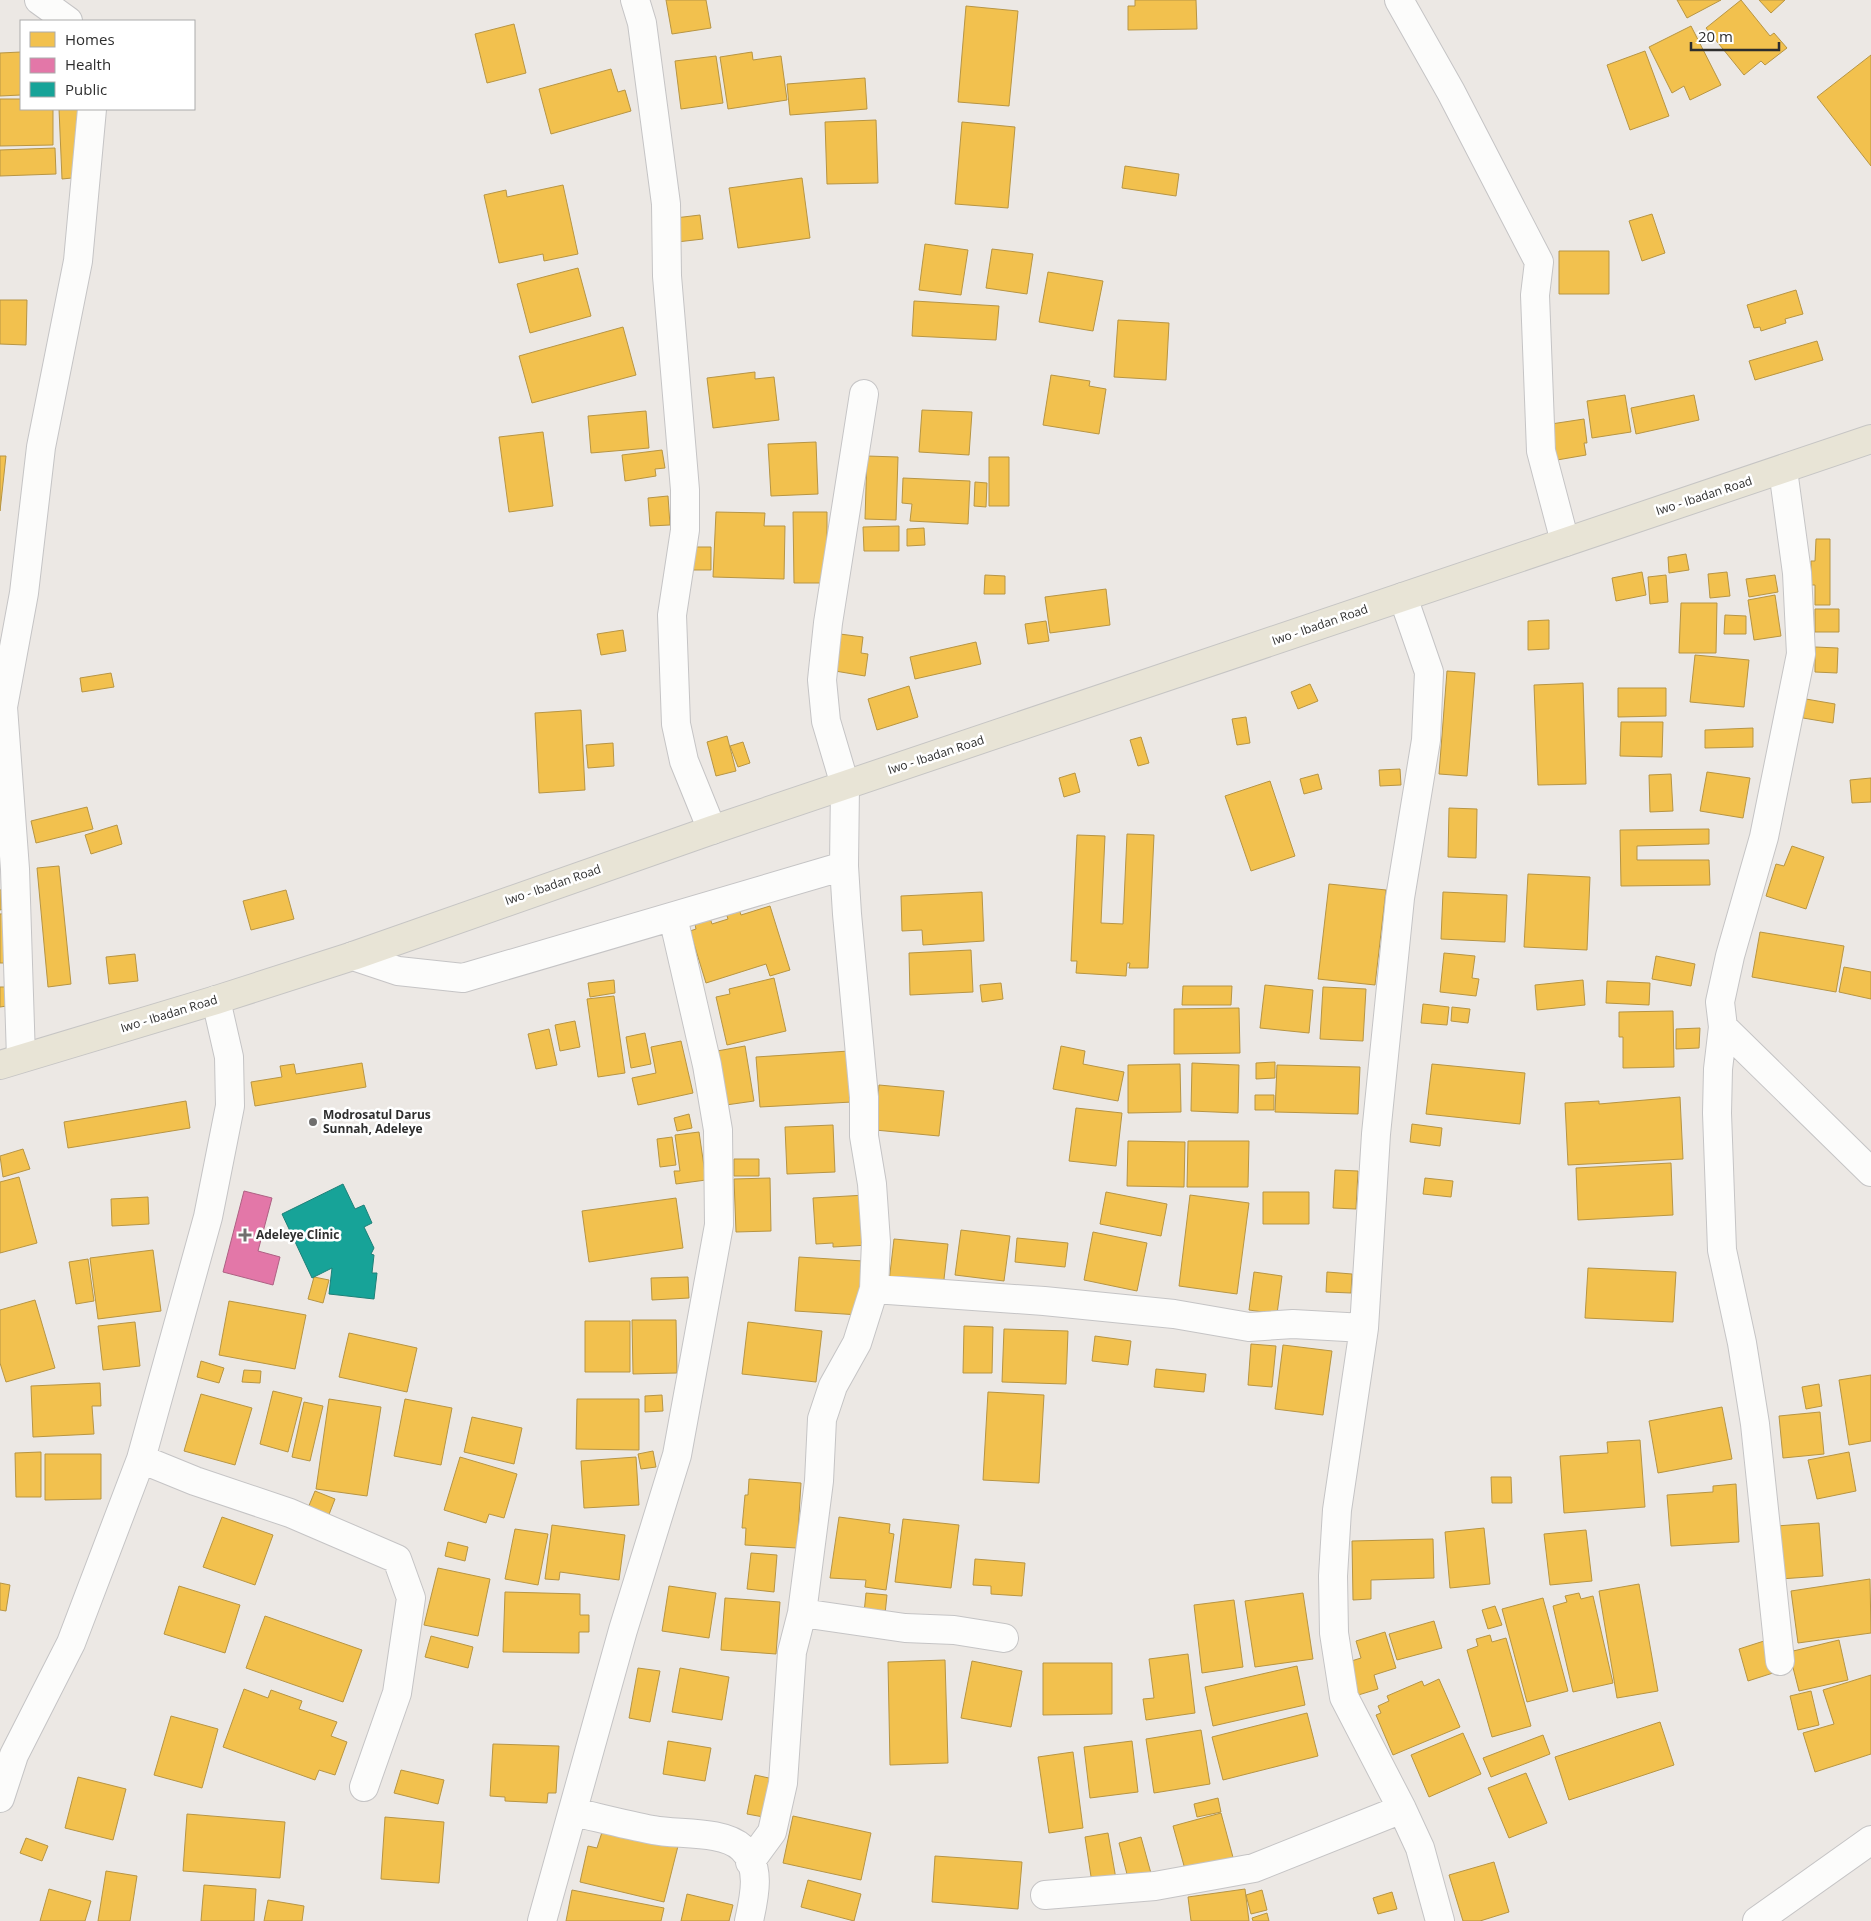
<svg xmlns="http://www.w3.org/2000/svg" width="1871" height="1921" viewBox="0 0 1871 1921" font-family="'Open Sans',sans-serif">
	<rect width="100%" height="100%" fill="#ece8e4"/>
	<!-- homes -->
	<path fill="#f2c14e" stroke="#b79544" d="M666 0H706L711 28 672 34Z
		M1135 0H1196L1197 29 1128 30V6H1135Z
		M1677 0H1721L1687 18Z
		M1741 0 1770 36 1774 33 1787 48 1765 65 1761 61 1744 75 1706 28Z
		M1759 0H1785L1771 13Z
		M966 6 1018 11 1009 106 958 102Z
		M514 24 526 73 487 83 475 34Z
		M1691 26 1721 85 1690 100 1684 86 1672 93 1649 47Z
		M1645 51 1669 116 1630 130 1607 65Z
		M21 52V95L0 96V53Z
		M752 52 753 60 781 56 787 100 728 109 720 57Z
		M1871 55V166L1817 97Z
		M716 56 723 103 681 109 675 61Z
		M611 69 618 92 625 90 631 111 551 134 539 89Z
		M865 78 867 109 790 115 787 84Z
		M0 99H21V109H53V145L0 146Z
		M59 109H78L82 177 62 179Z
		M876 120 878 183 827 184 825 122Z
		M962 122 1015 127 1008 208 955 204Z
		M55 148 56 174 0 176V150Z
		M1125 166 1179 174 1176 196 1122 188Z
		M802 178 810 238 738 248 729 188Z
		M563 185 578 254 544 261 543 254 499 263 484 195 506 190 507 197Z
		M1652 214 1665 253 1642 261 1629 221Z
		M700 215 703 239 677 242 675 218Z
		M925 244 968 250 961 295 919 290Z
		M992 249 1033 254 1027 294 986 288Z
		M1559 251H1609V294H1559Z
		M578 268 591 316 530 333 517 284Z
		M1048 272 1103 281 1093 331 1039 322Z
		M1796 290 1803 314 1785 319 1786 323 1761 331 1760 327 1754 328 1747 305Z
		M0 300H27L26 345 0 344Z
		M914 301 999 306 996 340 912 336Z
		M1118 320 1169 323 1166 380 1114 377Z
		M623 327 636 375 532 403 519 356Z
		M1817 341 1823 360 1755 380 1749 361Z
		M755 372V379L774 377 779 420 713 428 707 378Z
		M1051 375 1090 381 1089 386 1106 389 1099 434 1043 425Z
		M1625 395 1631 432 1592 438 1587 401Z
		M1694 395 1699 420 1636 434 1631 408Z
		M922 410 972 412 969 455 919 452Z
		M646 411 649 448 591 453 588 416Z
		M1584 419 1587 443H1584L1586 455 1557 460 1551 424Z
		M543 432 553 506 509 512 499 437Z
		M816 442 818 494 771 496 768 444Z
		M662 450 665 468 655 469 656 476 625 481 622 455Z
		M0 456H6L0 511Z
		M867 456 898 457 896 520 865 519Z
		M989 457H1009V506H989Z
		M903 478 970 481 968 524 910 521 912 504 902 503Z
		M975 482 987 483 986 507 974 506Z
		M668 496 670 525 650 526 648 498Z
		M716 512 765 513 764 526H785L784 579 713 577Z
		M793 512H827V583H794Z
		M899 526V551H864L863 527Z
		M924 528 925 545 907 546V529Z
		M1816 539H1830V605H1815V585H1811V561H1815Z
		M692 547H711V570H692Z
		M1686 554 1689 570 1669 573 1668 557Z
		M1642 572 1646 595 1616 601 1612 578Z
		M1727 572 1730 596 1710 598 1708 574Z
		M985 575 1005 576V594H984Z
		M1666 575 1668 602 1650 604 1648 577Z
		M1775 575 1778 592 1749 597 1746 579Z
		M1106 589 1110 625 1050 633 1045 597Z
		M1775 595 1781 636 1754 640 1748 600Z
		M1681 603H1717L1716 653H1679Z
		M1815 609H1839V632H1815Z
		M1725 615 1746 616V634H1724Z
		M1549 620V649L1528 650V621Z
		M1046 621 1049 641 1028 644 1025 624Z
		M623 630 626 651 601 655 597 634Z
		M840 634 863 637 861 653 868 654 865 676 835 671Z
		M976 642 981 664 915 679 910 657Z
		M1815 647 1838 648 1837 673 1815 672Z
		M1695 655 1749 660 1744 707 1690 702Z
		M1447 671 1475 673 1467 776 1439 774Z
		M111 673 114 687 82 692 80 678Z
		M1583 683 1586 784 1538 785 1534 685Z
		M1310 684 1318 701 1298 709 1291 692Z
		M909 686 918 717 877 730 868 699Z
		M1618 688H1666V716L1618 717Z
		M1806 699 1835 704 1833 723 1803 718Z
		M581 710 585 790 539 793 535 713Z
		M1246 717 1250 743 1237 745 1232 719Z
		M1621 722H1663L1662 757 1620 756Z
		M1753 728V747L1705 748V730Z
		M727 736 736 771 716 776 707 742Z
		M1141 737 1149 763 1138 766 1130 740Z
		M743 742 750 763 738 767 730 746Z
		M613 743 614 766 588 768 586 745Z
		M1400 769 1401 785 1380 786 1379 770Z
		M1707 772 1750 778 1743 818 1700 811Z
		M1075 773 1080 792 1064 797 1059 778Z
		M1318 774 1322 789 1304 794 1300 779Z
		M1671 774 1673 811 1650 812 1649 775Z
		M1871 778V802L1852 803 1850 780Z
		M1270 781 1295 856 1251 871 1225 796Z
		M87 807 93 829 36 843 31 821Z
		M1449 808 1477 809 1476 858 1448 857Z
		M117 825 122 844 91 854 85 835Z
		M1709 829V844L1637 846V860H1709L1710 885 1621 886 1620 830Z
		M1127 834 1154 835 1148 968H1129L1130 963H1127L1126 976 1076 973 1077 961H1071L1077 835 1105 836 1101 923 1123 924Z
		M1792 846 1824 857 1806 909 1766 896 1776 864 1784 866Z
		M59 866 71 984 48 987 37 868Z
		M1528 874 1590 877 1587 950 1524 947Z
		M1329 884 1386 890 1375 985 1318 979Z
		M4 889 10 907 0 910V890Z
		M286 890 294 919 251 930 243 901Z
		M982 892 984 941 923 945 922 930 902 931 901 896Z
		M1443 892 1507 895 1505 942 1441 939Z
		M738 906 741 915 770 906 790 970 770 976 766 964 706 983 690 931 696 929 694 920 709 915 712 924 728 919 725 910Z
		M11 913 13 963H0V914Z
		M1760 932 1844 946 1836 992 1752 977Z
		M971 950 973 992 910 995 909 953Z
		M1444 953 1475 956 1472 978 1479 979 1476 996 1440 992Z
		M135 954 138 981 109 984 106 957Z
		M1656 956 1695 964 1691 986 1652 979Z
		M1844 967 1871 972V999L1839 992Z
		M774 978 786 1031 727 1045 716 997 730 994 729 989Z
		M614 980 615 993 590 997 588 983Z
		M1583 980 1585 1005 1537 1010 1535 985Z
		M1607 981 1650 983 1649 1005 1606 1003Z
		M1001 983 1003 999 982 1002 980 985Z
		M1265 985 1313 990 1309 1033 1260 1028Z
		M1183 986H1232L1231 1005H1182Z
		M0 987H5L7 1006 0 1007Z
		M1323 987 1366 989 1363 1041 1320 1039Z
		M614 996 625 1073 598 1077 587 999Z
		M1423 1004 1449 1007 1447 1025 1421 1023Z
		M1452 1007 1470 1009 1468 1023 1451 1021Z
		M1239 1008 1240 1053 1174 1054V1009Z
		M1673 1011 1674 1067 1623 1068V1037H1619V1012Z
		M575 1021 580 1047 560 1051 555 1025Z
		M1700 1028 1699 1048 1676 1049V1029Z
		M549 1029 557 1065 536 1069 528 1034Z
		M645 1033 651 1064 631 1068 626 1037Z
		M681 1041 693 1093 638 1105 632 1078 656 1073 651 1047Z
		M745 1046 754 1101 726 1105 717 1051Z
		M1061 1046 1085 1051 1083 1064 1124 1072 1118 1101 1053 1089Z
		M849 1051 852 1102 760 1107 756 1057Z
		M1275 1062V1078L1256 1079V1063Z
		M362 1063 366 1087 255 1106 251 1082 282 1077 280 1066 294 1064 296 1074Z
		M1192 1063 1239 1065 1238 1113 1191 1111Z
		M1180 1064 1181 1112 1128 1113V1065Z
		M1432 1064 1525 1073 1520 1124 1426 1114Z
		M1277 1065 1360 1067 1358 1114 1275 1112Z
		M879 1085 944 1091 939 1136 875 1130Z
		M1255 1095H1274V1110H1255Z
		M1680 1097 1683 1159 1568 1165 1565 1103 1599 1101V1104Z
		M186 1101 190 1128 68 1148 64 1122Z
		M1076 1108 1122 1113 1116 1166 1069 1161Z
		M689 1114 692 1128 677 1131 674 1118Z
		M1412 1124 1442 1128 1440 1146 1410 1142Z
		M833 1125 835 1172 787 1174 785 1127Z
		M699 1132 706 1180 676 1184 674 1171H680L675 1135Z
		M672 1137 676 1165 660 1167 657 1139Z
		M1128 1141 1185 1142 1184 1187 1127 1186Z
		M1188 1141H1249L1248 1187H1187Z
		M23 1149 30 1169 3 1177 0 1156Z
		M734 1159H759V1176H734Z
		M1671 1163 1673 1215 1578 1220 1576 1168Z
		M1335 1170 1358 1171 1356 1209 1333 1208Z
		M19 1177 37 1243 0 1253V1182Z
		M770 1178 771 1231 736 1232 734 1179Z
		M1425 1178 1453 1181 1451 1197 1423 1194Z
		M1106 1192 1167 1204 1161 1236 1100 1224Z
		M1263 1192H1309V1224H1263Z
		M866 1195 869 1245 833 1247V1243L816 1244 813 1198Z
		M1190 1195 1249 1203 1237 1294 1179 1286Z
		M148 1197 149 1224 112 1226 111 1199Z
		M676 1198 683 1248 589 1262 582 1211Z
		M961 1230 1010 1236 1004 1281 955 1275Z
		M1093 1232 1147 1243 1137 1291 1084 1280Z
		M1017 1238 1068 1243 1065 1267 1015 1262Z
		M894 1239 948 1244 943 1288 889 1282Z
		M153 1250 161 1311 98 1319 90 1258Z
		M799 1257 863 1261 860 1315 795 1311Z
		M88 1259 94 1301 76 1304 69 1262Z
		M1588 1268 1676 1272 1673 1322 1585 1318Z
		M1254 1272 1282 1276 1277 1314 1249 1310Z
		M1327 1272 1352 1274 1351 1293 1326 1292Z
		M314 1277 329 1280 323 1303 308 1299Z
		M688 1277 689 1298 652 1300 651 1278Z
		M35 1300 55 1368 6 1382 0 1363V1310Z
		M229 1301 306 1315 295 1369 219 1355Z
		M632 1320H676L677 1373 633 1374Z
		M585 1321H630V1372H585Z
		M135 1322 140 1366 103 1370 98 1326Z
		M748 1322 822 1331 816 1382 742 1374Z
		M964 1326 993 1327 992 1373H963Z
		M1004 1329 1068 1331 1066 1384 1002 1382Z
		M349 1333 417 1348 407 1392 339 1377Z
		M1095 1336 1131 1341 1128 1365 1092 1361Z
		M1251 1344 1276 1346 1272 1387 1248 1385Z
		M1283 1345 1332 1351 1323 1415 1275 1409Z
		M201 1361 224 1368 219 1383 197 1377Z
		M1156 1369 1206 1374 1204 1392 1154 1387Z
		M244 1370 261 1371 260 1383 242 1382Z
		M1871 1375V1441L1849 1445 1839 1380Z
		M100 1383 101 1406H92L94 1434 33 1437 31 1386Z
		M1819 1384 1822 1406 1806 1409 1802 1387Z
		M273 1391 302 1398 288 1452 260 1444Z
		M988 1392 1044 1395 1039 1483 983 1480Z
		M201 1394 252 1408 235 1465 184 1451Z
		M662 1395 663 1411 645 1412V1396Z
		M329 1399 381 1407 367 1496 316 1489Z
		M405 1399 452 1408 441 1465 394 1456Z
		M577 1399H639V1450L576 1449Z
		M304 1402 323 1406 310 1461 292 1457Z
		M1722 1407 1732 1459 1658 1473 1649 1421Z
		M1820 1412 1824 1454 1783 1458 1779 1416Z
		M472 1417 522 1428 514 1464 464 1452Z
		M1640 1440 1645 1507 1564 1513 1560 1456 1608 1453 1607 1442Z
		M653 1451 656 1467 641 1469 638 1454Z
		M41 1452V1497H16L15 1453Z
		M1849 1452 1856 1491 1817 1499 1808 1460Z
		M45 1454H101V1499L45 1500Z
		M460 1457 517 1474 504 1518 489 1514 486 1523 444 1510Z
		M636 1457 639 1505 584 1508 581 1461Z
		M1491 1477H1511L1512 1503H1492Z
		M749 1479 801 1483 797 1548 745 1545 746 1528H742L745 1495H748Z
		M1736 1484 1739 1542 1671 1546 1667 1495 1713 1492V1486Z
		M315 1491 335 1499 328 1517 308 1508Z
		M222 1517 273 1535 255 1585 203 1567Z
		M839 1517 890 1524 889 1533 894 1534 886 1590 865 1587 866 1580 830 1578Z
		M903 1519 959 1525 951 1588 895 1582Z
		M1819 1523 1823 1576 1780 1579 1776 1526Z
		M552 1525 625 1535 619 1580 560 1572 559 1580 545 1579Z
		M1484 1528 1490 1584 1450 1588 1445 1532Z
		M515 1529 548 1534 538 1585 505 1579Z
		M1586 1530 1592 1581 1550 1585 1544 1534Z
		M1433 1539 1434 1578 1371 1580V1599L1353 1600 1352 1541Z
		M448 1542 468 1547 465 1561 445 1556Z
		M751 1553 777 1555 774 1592 747 1589Z
		M975 1559 1025 1563 1022 1596 991 1594V1586L973 1585Z
		M438 1568 490 1579 478 1636 424 1625Z
		M1870 1579 1871 1633 1798 1643 1791 1591Z
		M0 1583 10 1585 6 1611 0 1610Z
		M1639 1584 1658 1691 1617 1698 1599 1591Z
		M179 1586 240 1605 225 1653 164 1634Z
		M669 1586 716 1593 709 1638 662 1631Z
		M505 1592 580 1594V1615H589V1632H579V1653L503 1652Z
		M866 1593 887 1595 885 1614 864 1613Z
		M1303 1593 1313 1659 1255 1667 1245 1601Z
		M1579 1593 1581 1599 1593 1596 1613 1683 1573 1692 1553 1606 1567 1602 1565 1596Z
		M725 1598 780 1602 776 1654 721 1650Z
		M1543 1598 1568 1691 1527 1702 1502 1609Z
		M1234 1600 1243 1667 1202 1673 1194 1605Z
		M1495 1606 1502 1625 1488 1629 1482 1610Z
		M265 1616 362 1650 343 1702 246 1668Z
		M1434 1621 1442 1648 1397 1660 1389 1634Z
		M1385 1632 1396 1668 1374 1675 1378 1689 1355 1696 1345 1663 1361 1658 1356 1641Z
		M1490 1635 1492 1642 1506 1638 1531 1726 1492 1737 1467 1650 1478 1646 1476 1639Z
		M431 1636 473 1647 468 1668 425 1657Z
		M1839 1640 1848 1680 1799 1691 1789 1652Z
		M1764 1641 1773 1673 1748 1681 1739 1649Z
		M1188 1654 1195 1713 1146 1720 1143 1699 1154 1698 1149 1659Z
		M945 1660 948 1763 890 1765 888 1662Z
		M972 1661 1022 1671 1011 1727 961 1718Z
		M1043 1663H1112V1714L1043 1715Z
		M1297 1666 1305 1705 1213 1726 1205 1687Z
		M638 1668 660 1671 650 1722 629 1718Z
		M680 1668 729 1677 722 1720 672 1712Z
		M1871 1675V1754L1815 1772 1803 1733 1834 1724 1823 1690Z
		M1439 1679 1460 1727 1393 1755 1376 1715 1381 1713 1378 1706 1389 1701 1387 1696 1422 1681 1424 1686Z
		M244 1689 268 1698 271 1690 302 1701 299 1709 337 1722 331 1736 347 1742 335 1775 319 1770 315 1780 223 1747Z
		M1811 1691 1819 1725 1798 1730 1790 1696Z
		M1307 1713 1318 1756 1223 1780 1212 1737Z
		M171 1716 218 1729 202 1788 154 1775Z
		M1660 1722 1674 1765 1569 1800 1555 1757Z
		M1201 1730 1210 1784 1154 1793 1146 1739Z
		M1463 1733 1481 1774 1429 1797 1411 1755Z
		M1543 1735 1550 1754 1491 1777 1483 1758Z
		M668 1741 711 1748 705 1781 663 1774Z
		M1132 1741 1138 1792 1090 1798 1084 1747Z
		M493 1744 559 1746 556 1793H548L547 1803 505 1801V1797L490 1796Z
		M1073 1752 1083 1828 1049 1833 1038 1757Z
		M401 1770 444 1780 438 1804 394 1793Z
		M1526 1773 1547 1823 1509 1838 1488 1788Z
		M755 1775 778 1780 769 1818 747 1814Z
		M78 1777 126 1789 113 1840 65 1828Z
		M1218 1798 1221 1812 1197 1817 1194 1804Z
		M1221 1813 1234 1861 1186 1873 1173 1826Z
		M187 1814 285 1822 280 1878 183 1871Z
		M793 1816 871 1833 861 1880 783 1863Z
		M385 1817 444 1822 439 1883 381 1879Z
		M603 1829 678 1846 664 1902 580 1882 588 1846 597 1848Z
		M1108 1833 1116 1879 1092 1883 1085 1837Z
		M1141 1837 1152 1877 1129 1882 1119 1843Z
		M26 1838 48 1846 42 1861 20 1853Z
		M935 1856 1022 1862 1018 1909 932 1902Z
		M1494 1862 1509 1912 1480 1921H1463L1449 1875Z
		M106 1871 137 1876 130 1921H98Z
		M808 1880 861 1894 854 1921 801 1907Z
		M204 1885 256 1889 254 1921H201Z
		M49 1889 91 1901 85 1921H40Z
		M1245 1889 1249 1921H1191L1188 1897Z
		M572 1890 664 1908 661 1921H566Z
		M1262 1890 1267 1910 1251 1914 1246 1895Z
		M1392 1892 1397 1909 1378 1914 1373 1898Z
		M687 1894 733 1905 729 1921H681Z
		M268 1900 304 1906 302 1921H264Z
		M1267 1913 1269 1921H1253L1252 1918Z"/>
	<!-- health -->
	<path fill="#e377a8" stroke="#ad6183" d="M244 1191 272 1198 258 1251 280 1257 273 1285 223 1272Z"/>
	<!-- public -->
	<path fill="#17a398" stroke="#1e8078" d="M343 1184 355 1209 364 1205 372 1223 364 1227 374 1248 371 1254 374 1255 372 1273H377L374 1299 329 1294 332 1268 312 1278 282 1214Z"/>
	<g fill="none" stroke-linecap="round" stroke-linejoin="round">
		<!-- minor casing -->
		<g stroke="#c5c4c5" stroke-width="30">
			<path id="minor" d="M39 0 68 21
				M635 0 642 23 666 204 667 276 685 490V530L672 615 676 724 684 761 712 830
				M1399 0 1451 92 1539 262 1535 295 1541 451 1565 542
				M1783 470 1797 573 1801 654 1764 837 1730 956 1720 1002 1723 1027 1871 1172
				M1403 597 1429 672 1426 740 1400 898 1376 1134 1364 1328 1337 1510 1333 1576 1334 1633 1344 1697 1402 1809 1420 1848 1440 1921
				M353 956 398 971 463 978 844 866
				M1723 1027 1718 1069 1717 1113 1722 1250 1742 1343 1755 1424 1780 1661
				M21 1058 15 869 3 707 24 593 41 447 78 261 92 109
				M874 1289 1044 1301 1174 1314 1249 1327 1293 1324 1364 1328
				M141 1459 195 1481 290 1513 397 1559 411 1598 397 1693 364 1787
				M802 1613 905 1628 954 1630 1004 1638
				M0 1798 14 1755 71 1643 141 1459 208 1217 230 1106 229 1057 216 1000
				M574 1812C600 1818 626 1825 653 1830 677 1835 723 1830 742 1848 762 1866 754 1898 749 1921
				M750 1862 772 1832 783 1783 792 1652 802 1613 819 1481 822 1419 833 1386 857 1343 874 1289 876 1242 872 1184 864 1136V1097L847 914 844 866 845 785 826 721 822 680 828 623 864 394
				M1045 1895 1155 1886 1254 1868 1402 1809
				M542 1921 623 1630 677 1455 719 1225 718 1130 707 1065 673 917
				M1757 1921 1871 1840"/>
		</g>
		<!-- major casing -->
		<g stroke="#c6c5c4" stroke-width="30">
			<path id="major" d="M0 1065 216 1000 353 956 712 830 1871 439"/>
		</g>
		<!-- minor -->
		<use href="#minor" stroke="#fcfcfb" stroke-width="28"/>
		<!-- major -->
		<use href="#major" stroke="#e8e4d6" stroke-width="28"/>
	</g>
	<!-- markers -->
	<g fill="#706f6e" stroke="#fff" stroke-width="2">
		<circle cx="313" cy="1122" r="5"/>
		<path d="M242.5 1227.5h5v5h5v5h-5v5h-5v-5h-5v-5h5z"/>
	</g>
	<g text-anchor="middle" stroke-width="5" stroke-linejoin="round" paint-order="stroke">
		<!-- street labels -->
		<g font-size="12" fill="#2e2e2e" stroke="#fff">
			<text transform="translate(1704 496) rotate(-18)" y="4">Iwo - Ibadan Road</text>
			<text transform="translate(1320 625) rotate(-19)" y="4">Iwo - Ibadan Road</text>
			<text transform="translate(936 755) rotate(-18)" y="4">Iwo - Ibadan Road</text>
			<text transform="translate(553 885) rotate(-19)" y="4">Iwo - Ibadan Road</text>
			<text transform="translate(169 1014) rotate(-17)" y="4">Iwo - Ibadan Road</text>
		</g>
		<!-- poi labels -->
		<g font-size="12" font-weight="bold" fill="#2e2e2e" stroke="#fff" text-anchor="start">
			<text x="323" y="1119">Modrosatul Darus<tspan x="323" dy="14">Sunnah, Adeleye</tspan></text>
			<text x="256" y="1239">Adeleye Clinic</text>
		</g>
	</g>
	<!-- legend -->
	<rect x="20" y="20" width="175" height="90" fill="#ffffff" stroke="#ababab"/>
	<rect x="30" y="32" width="25" height="15" fill="#f2c14e" stroke="#ababab"/>
	<text x="65" y="45" font-size="15" fill="#2e2e2e">Homes</text>
	<rect x="30" y="58" width="25" height="15" fill="#e377a8" stroke="#ababab"/>
	<text x="65" y="70" font-size="15" fill="#2e2e2e">Health</text>
	<rect x="30" y="82" width="25" height="15" fill="#17a398" stroke="#ababab"/>
	<text x="65" y="95" font-size="15" fill="#2e2e2e">Public</text>
	<!-- scale -->
	<path d="M1691 42v8h88v-8" fill="none" stroke="#2e2e2e" stroke-width="2.5"/>
	<text x="1698" y="42" font-size="15" fill="#2e2e2e" stroke="#ffffff" stroke-width="4" paint-order="stroke">20 m</text>
</svg>
